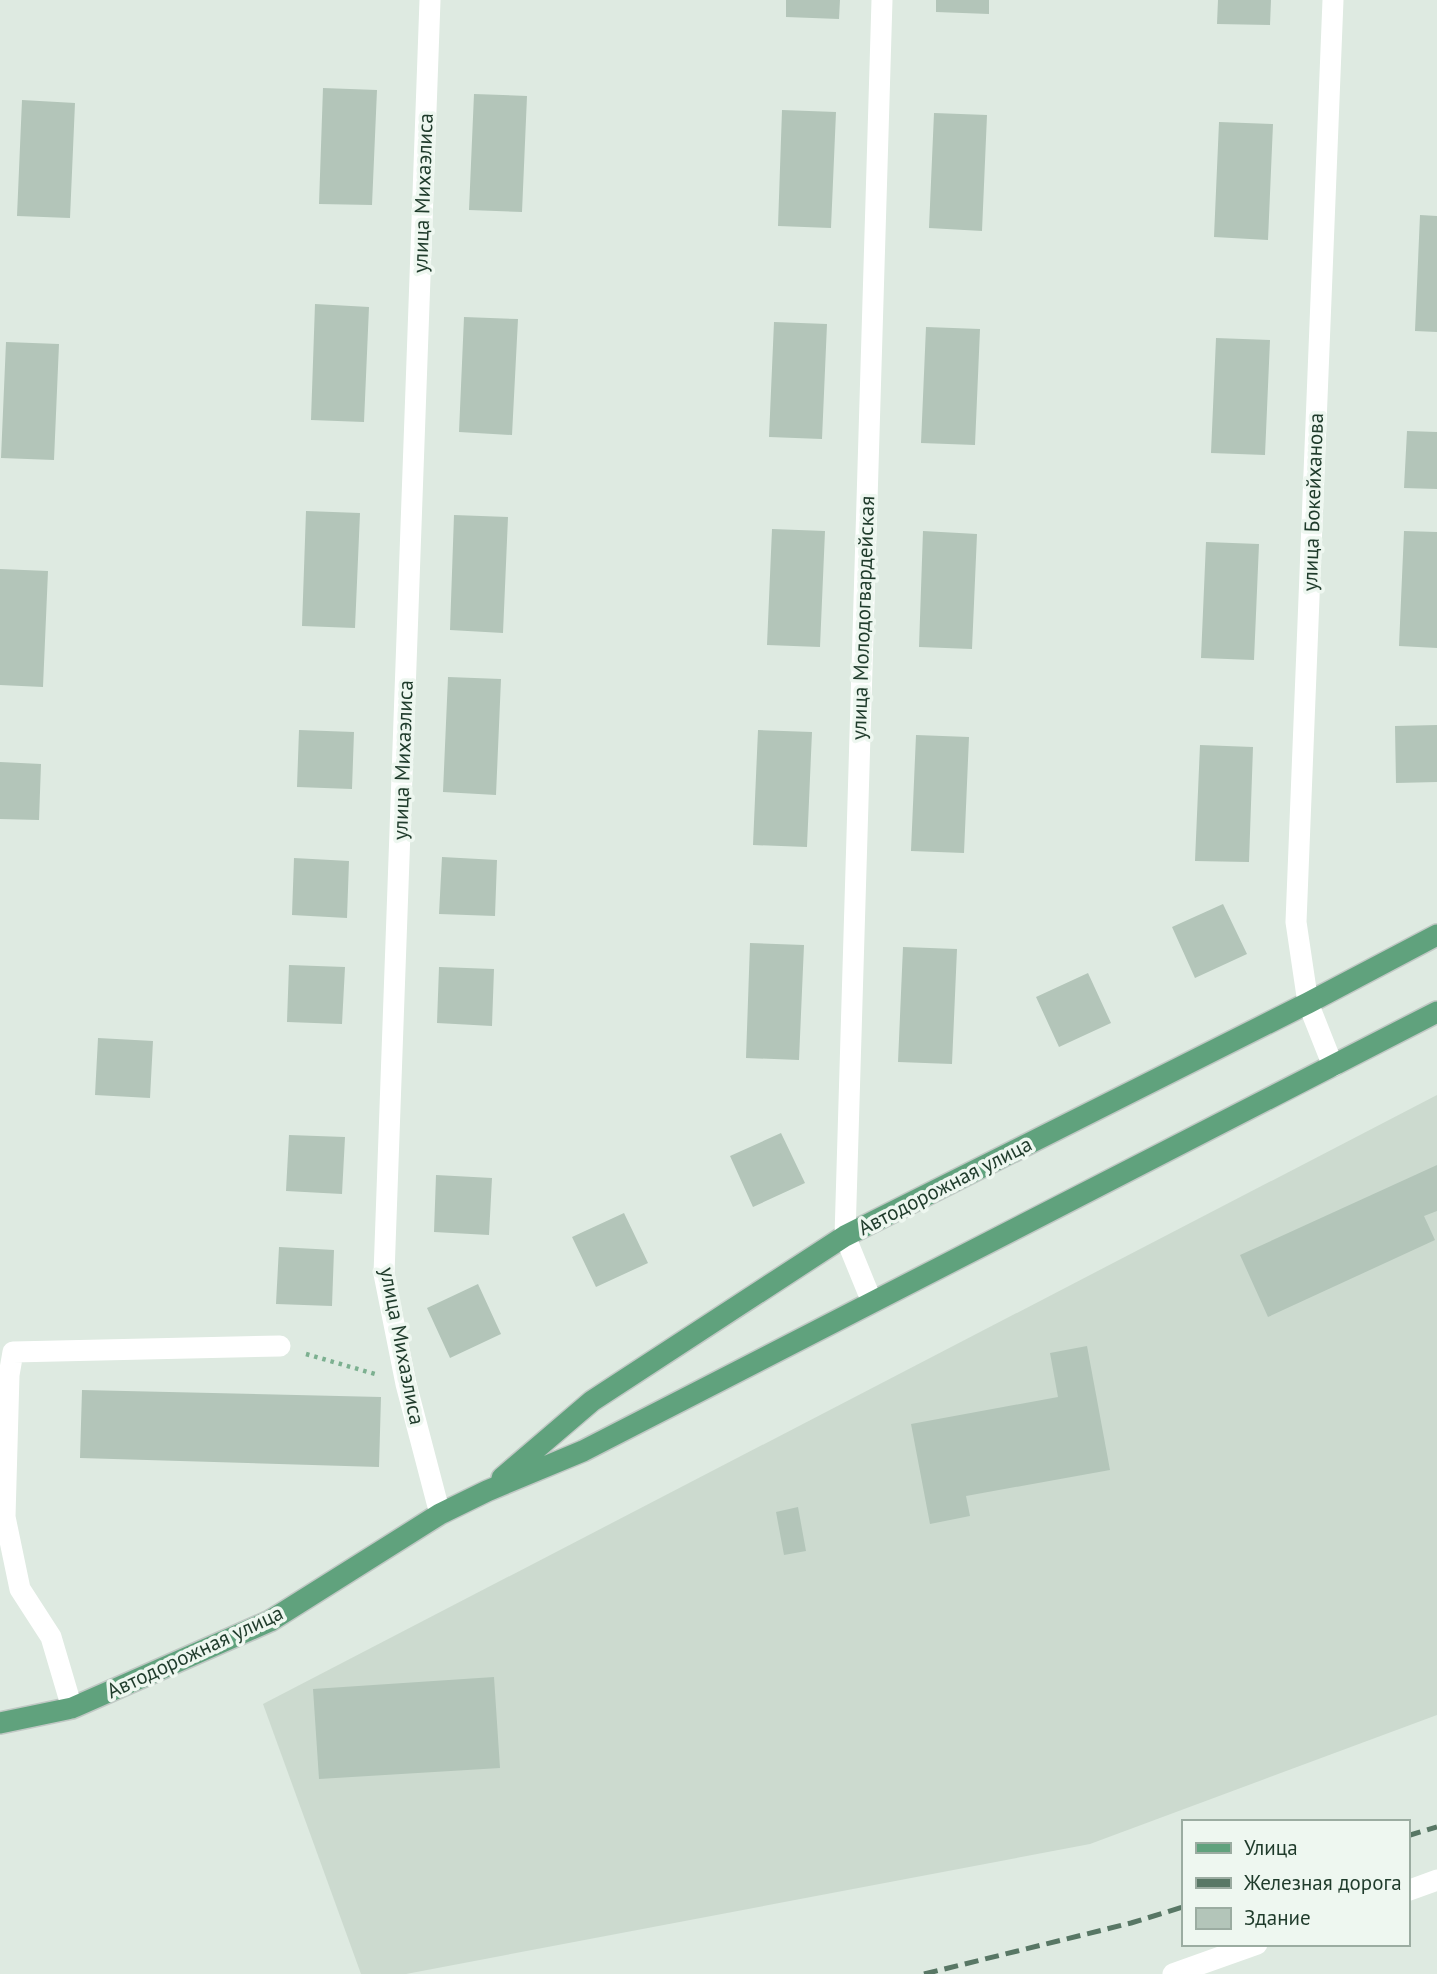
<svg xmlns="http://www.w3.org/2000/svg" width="1437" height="1974" viewBox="0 0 1437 1974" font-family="'PT Sans',sans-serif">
	<rect width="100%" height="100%" fill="#deeae1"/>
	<!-- built -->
	<path fill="#ccdacf" d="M1437 1095V1715L1090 1844 406 1974H361L263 1704Z"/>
	<!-- building -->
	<path fill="#b3c5b9" d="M786 0H840L839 19 786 17Z
		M936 0H989V14L936 12Z
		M1218 0H1271L1270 25 1217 24Z
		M323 88 377 90 372 205 319 204Z
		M474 94 527 96 522 212 469 210Z
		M22 100 75 103 70 218 17 216Z
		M782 110 836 112 831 228 778 226Z
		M934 113 987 115 982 231 929 228Z
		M1219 122 1273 124 1268 240 1214 237Z
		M1420 215 1437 216V332L1415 331Z
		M315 304 369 307 364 422 311 420Z
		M464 317 518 319 512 435 459 432Z
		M774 322 827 324 822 439 769 437Z
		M926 327 980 329 975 445 921 443Z
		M1216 338 1270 340 1265 455 1211 453Z
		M6 342 59 344 54 460 1 458Z
		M1407 431 1437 432V489L1404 488Z
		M306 511 360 513 355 628 302 626Z
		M454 515 508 517 503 633 450 630Z
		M772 529 825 531 820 647 767 645Z
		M923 531 977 534 972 649 919 647Z
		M1404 531 1437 532V648L1399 646Z
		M1206 542 1259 544 1254 660 1201 658Z
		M0 569 48 571 43 687 0 685Z
		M448 677 501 679 496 795 443 792Z
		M1437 725V782L1396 783 1395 726Z
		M299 730 354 732 352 789 297 787Z
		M758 730 812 732 807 847 753 845Z
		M916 735 969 737 964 853 911 851Z
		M1200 745 1253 747 1249 862 1195 861Z
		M0 762 41 764 39 820 0 819Z
		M442 857 497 860 495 916 439 914Z
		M294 858 349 861 347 918 292 915Z
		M1223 904 1247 954 1195 978 1172 927Z
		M750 943 804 945 799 1060 746 1058Z
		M903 947 957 949 952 1064 898 1062Z
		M289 965 345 967 342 1024 287 1022Z
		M439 967 494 969 492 1026 437 1023Z
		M1088 973 1111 1023 1059 1047 1036 997Z
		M98 1038 153 1041 150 1098 95 1095Z
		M781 1133 805 1183 753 1207 730 1156Z
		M289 1135 345 1137 342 1194 286 1191Z
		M1437 1165V1211L1424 1216 1435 1240 1268 1317 1240 1255Z
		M436 1175 492 1178 489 1235 434 1232Z
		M624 1213 648 1263 596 1287 572 1237Z
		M279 1247 334 1250 332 1306 276 1304Z
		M478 1284 501 1334 450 1358 427 1308Z
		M1087 1346 1110 1470 966 1496 970 1516 930 1524 911 1424 1058 1397 1050 1353Z
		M82 1390 381 1397 379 1467 80 1458Z
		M798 1507 806 1551 784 1555 776 1512Z
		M494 1677 500 1768 319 1779 313 1689Z"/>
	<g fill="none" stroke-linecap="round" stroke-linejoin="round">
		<!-- major casing -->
		<g stroke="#c0c8c4" stroke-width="24">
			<path id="major" d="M502 1478 592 1401 845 1236 1308 1003 1437 935
				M0 1723 72 1708 270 1621 440 1514 487 1491 583 1451 1437 1012"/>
		</g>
		<!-- path -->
		<path stroke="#7cb090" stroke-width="4.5" stroke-dasharray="3.5 5" stroke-linecap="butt" d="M306 1354 375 1374"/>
		<!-- minor -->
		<path stroke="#fff" stroke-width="21" d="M430 0 384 1274 406 1384 440 1514
			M1333 1066 1308 1003 1296 922 1333 0
			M872 1302 845 1236 882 0
			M72 1708 51 1637 20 1589 5 1517 9 1375 13 1352 280 1346
			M1407 1891 1437 1880
			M1173 1974 1257 1944"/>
		<!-- major -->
		<use href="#major" stroke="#60a27d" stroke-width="21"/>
		<!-- rail -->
		<path stroke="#587765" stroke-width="5" stroke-dasharray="14 7" stroke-linecap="butt" d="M1407 1836 1437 1827
			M924 1974 1131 1923 1183 1907"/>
	</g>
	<g text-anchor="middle" stroke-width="7" stroke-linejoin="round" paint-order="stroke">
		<!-- street labels -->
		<g font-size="21" fill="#1f3b2b" stroke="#eef7f0">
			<text transform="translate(423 193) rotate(-88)" y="7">улица Михаэлиса</text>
			<text transform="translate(1313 502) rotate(-88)" y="7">улица Бокейханова</text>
			<text transform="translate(863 618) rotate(-88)" y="7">улица Молодогвардейская</text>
			<text transform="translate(403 760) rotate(-88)" y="7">улица Михаэлиса</text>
			<text transform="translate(945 1186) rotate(-27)" y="7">Автодорожная улица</text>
			<text transform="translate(402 1346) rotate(79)" y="7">улица Михаэлиса</text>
			<text transform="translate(195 1652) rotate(-25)" y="7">Автодорожная улица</text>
		</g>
	</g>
	<!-- legend -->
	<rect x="1182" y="1820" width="228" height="126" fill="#eef7f0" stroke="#9baca1" stroke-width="2"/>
	<rect x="1196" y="1843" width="35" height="10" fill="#60a27d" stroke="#9baca1" stroke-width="2"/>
	<text x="1244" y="1855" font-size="21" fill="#1f3b2b">Улица</text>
	<rect x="1196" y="1878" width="35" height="10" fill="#587765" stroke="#9baca1" stroke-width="2"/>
	<text x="1244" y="1890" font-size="21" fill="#1f3b2b">Железная дорога</text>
	<rect x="1196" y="1908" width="35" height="21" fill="#b3c5b9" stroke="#9baca1" stroke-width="2"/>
	<text x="1244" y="1925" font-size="21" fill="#1f3b2b">Здание</text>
</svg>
